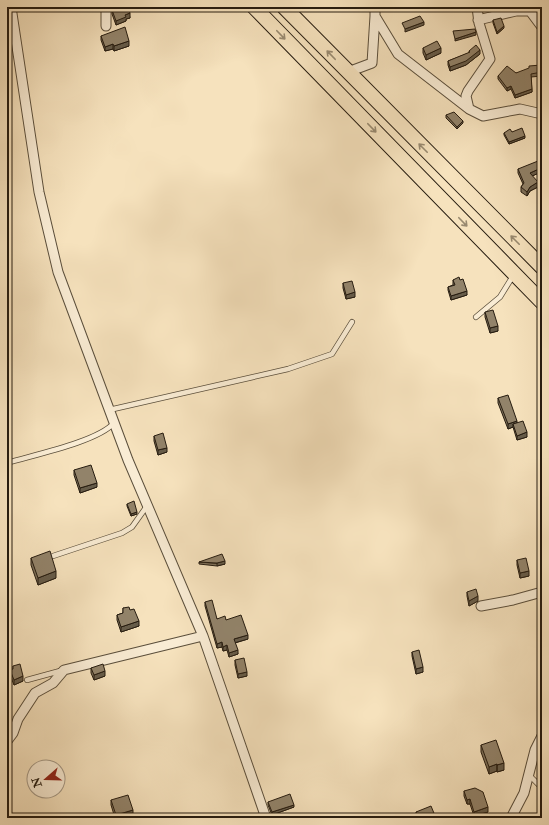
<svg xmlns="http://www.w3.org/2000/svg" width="549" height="825" viewBox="0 0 549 825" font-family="'IM FELL Double Pica',serif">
	<rect width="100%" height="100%" fill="#f6e2bd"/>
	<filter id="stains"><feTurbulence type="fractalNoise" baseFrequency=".005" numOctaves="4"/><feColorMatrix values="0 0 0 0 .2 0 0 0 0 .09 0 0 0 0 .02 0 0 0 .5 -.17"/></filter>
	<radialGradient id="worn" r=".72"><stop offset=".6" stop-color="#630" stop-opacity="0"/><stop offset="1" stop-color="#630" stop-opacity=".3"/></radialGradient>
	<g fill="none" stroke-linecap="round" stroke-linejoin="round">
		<!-- service casing -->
		<g stroke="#5a4e3b" stroke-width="6">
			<path id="service" d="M476 317 500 297 513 276
				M109 410 288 369 332 354 352 322
				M7 463C33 455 97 442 114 423
				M53 556 122 533 132 527 147 506
				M27 680 60 671
				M529 775 542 788
				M7 814 11 818"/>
		</g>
		<!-- minor casing -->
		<g stroke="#5a4e3b" stroke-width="11">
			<path id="minor" d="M11 7 39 192 58 272 128 460 203 636 266 818
				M106 7V26
				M375 7V16L398 54 469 109 483 116 520 109 542 114
				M478 20 516 11H530L542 27
				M348 72 372 63 375 16
				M469 109 466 96 468 91 490 59 479 23 477 7
				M481 606 513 600 542 592
				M7 741 13 733 18 719 35 693 53 683 64 670 203 636
				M511 818 524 793 535 750 542 736"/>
		</g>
		<!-- primary casing -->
		<g stroke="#261c10" stroke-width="16">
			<path id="primary" d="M254 7 542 302
				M284 7 542 267"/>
		</g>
		<!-- service -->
		<use href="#service" stroke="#f9ecd4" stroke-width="4.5"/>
		<!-- minor -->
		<use href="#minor" stroke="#f9ecd4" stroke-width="9"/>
		<!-- primary -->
		<use href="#primary" stroke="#f6e2bd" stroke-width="14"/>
	</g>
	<!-- wall -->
	<path fill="#7e715b" stroke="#261c10" d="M117 7H128L130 18 126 19V21L116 25 112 14V10L118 8Z
		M493 20 504 28 497 34 493 23Z
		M101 36 129 46 114 51 113 49 105 51 101 40Z
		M423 48 441 53 426 60 423 53Z
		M469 51 480 54 466 65 450 71 448 65V61L469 53Z
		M542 72V76L531 77 532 92 515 98 511 89 507 91 498 79V76L516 73Z
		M446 115 463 123 457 129 446 118Z
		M512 132 525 138 509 144 504 135V133Z
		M518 169 541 172 532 176 538 187 530 191 527 196 521 192V187L523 184 518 173Z
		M453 280H460L467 295 451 300 448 290V287L453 285Z
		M343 283 355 297 346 299 343 288Z
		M485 312 498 331 490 333 485 317Z
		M498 398 517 423 527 437 517 440 513 427 508 429 498 403Z
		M154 436 167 452 158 455 154 441Z
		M74 470 97 487 80 493 74 475Z
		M127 504 137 514 131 516 127 506Z
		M31 558 56 578 38 585 31 565Z
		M517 560 529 576 520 578 517 565Z
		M199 562 225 564 217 566 199 564Z
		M467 592 478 601 469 606 467 596Z
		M205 602 217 619 226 620 248 639 235 643 238 654 229 657 227 650 223 651 222 647 217 648 205 606Z
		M123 608 130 610 139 626 121 632 117 620V615L123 613Z
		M412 652 423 672 416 674 412 656Z
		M235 660 247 676 238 678 235 665Z
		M13 666 23 681 14 685 10 675V670L13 669Z
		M91 668 105 676 94 680 91 673Z
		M481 745 504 770 497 772V771L489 774 481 752Z
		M464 791 488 812 474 816 470 804H467L464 796Z
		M111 800 133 815 121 818H115L111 805Z
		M268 802 294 807 272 815 268 805Z
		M416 812 436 818H417L416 816Z"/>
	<!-- shaded-wall -->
	<path fill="#665c4a" stroke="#261c10" d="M130 13V18L126 19V21L116 25V21L125 15Z
		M424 22V25L405 32V29Z
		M504 26V28L497 34V32Z
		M476 32V35L455 41V39Z
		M129 41V46L114 51V46Z
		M113 44V49L105 51V47Z
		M441 48V53L426 60V55Z
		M480 50V54L466 65 450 71V67Z
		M511 86V89L507 91V88Z
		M532 89V92L515 98V95Z
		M463 121V123L457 129V127Z
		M525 136V138L509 144V142Z
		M541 168V172L530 177V173Z
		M538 182V187L530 191 527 196V192L530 187Z
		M467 291V295L451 300V296Z
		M355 292V297L346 299V295Z
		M498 326V331L490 333V328Z
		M517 421V426L513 424V427L508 429V424Z
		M527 432V437L517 440V436Z
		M167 448V452L158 455V450Z
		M11 479V484L7 485V480Z
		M97 483V487L80 493V488Z
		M137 512V514L131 516V514Z
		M225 561V564L217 566V563Z
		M56 571V578L38 585V578Z
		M529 571V576L520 578V573Z
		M478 596V601L469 606V601Z
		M139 621V626L121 632V627Z
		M248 635V639L234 643V639Z
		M222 642V647L217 648V644Z
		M227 645V650L223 651V647Z
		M238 650V654L229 657V653Z
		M423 667V672L416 674V669Z
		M105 671V676L94 680V675Z
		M247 672V676L238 678V674Z
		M23 676V681L14 685V680Z
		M504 763V770L497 772V765Z
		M497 764V771L489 774V767Z
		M470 799V804H467V800Z
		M294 805V807L272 815V812Z
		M488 807V812L474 816V812Z
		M133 810V815L121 818H116V815Z"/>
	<!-- building -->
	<path fill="#92836a" stroke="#261c10" d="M119 7H128L130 13 125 15 126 17 116 21 112 10 119 8Z
		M420 16 424 22 405 29 402 23Z
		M501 18 504 26 497 32 493 20Z
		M125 27 129 41 114 46 113 44 105 47 101 36Z
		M475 29 476 32 455 39 453 31Z
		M437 41 441 48 426 55 423 48Z
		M476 45 480 50 466 61 450 67 448 61 470 52 469 51Z
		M541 65 542 72 531 74 532 89 515 95 511 86 507 88 498 76 507 66 516 73 529 68V66Z
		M454 112 463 121 457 127 446 115Z
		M522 128 525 136 509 142 504 133 510 129 512 132Z
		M538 161 541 168 530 173 538 182 530 187 527 192 521 187 524 183 518 169Z
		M459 277 460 280 463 279 467 291 451 296 448 287 455 285 453 280Z
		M352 281 355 292 346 295 343 283Z
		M493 310 498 326 490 328 485 312Z
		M508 395 517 421 508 424 498 398Z
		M523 421 527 432 517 436 513 424Z
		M163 433 167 448 158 450 154 436Z
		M91 465 97 483 80 488 74 470Z
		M7 470 11 479 7 480Z
		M134 501 137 512 131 514 127 504Z
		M50 551 56 571 38 578 31 558Z
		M222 554 225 561 217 563 199 562Z
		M526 558 529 571 520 573 517 560Z
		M476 589 478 596 469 601 467 592Z
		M212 600 217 619 225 616 226 620 241 615 248 635 234 639 238 650 229 653 227 645 223 647 222 642 217 644 205 602Z
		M129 607 130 610 134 609 139 621 121 627 117 615 123 613V608Z
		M419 650 423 667 416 669 412 652Z
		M244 658 247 672 238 674 235 660Z
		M20 664 23 676 14 680 10 670 13 669V666Z
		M103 664 105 671 94 675 91 668Z
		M496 740 504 763 497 765V764L489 767 481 745Z
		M475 788 483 792 488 807 474 812 470 799 467 800 464 791Z
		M290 794 294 805 272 812 268 802Z
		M128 795 133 810 116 815 111 800Z
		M431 806 436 818H419L416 812Z"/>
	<!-- one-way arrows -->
	<defs><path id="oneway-shaft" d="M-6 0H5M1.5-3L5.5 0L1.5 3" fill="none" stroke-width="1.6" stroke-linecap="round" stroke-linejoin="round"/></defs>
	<g stroke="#98896f">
		<use href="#oneway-shaft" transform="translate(281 35) rotate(46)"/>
		<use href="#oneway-shaft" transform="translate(331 55) rotate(-134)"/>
		<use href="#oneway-shaft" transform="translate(372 128) rotate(46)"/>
		<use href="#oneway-shaft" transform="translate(423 148) rotate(-135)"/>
		<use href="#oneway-shaft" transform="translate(463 222) rotate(46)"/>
		<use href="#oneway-shaft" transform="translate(515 240) rotate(-135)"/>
	</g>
	<!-- margin -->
	<rect width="549" height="825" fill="none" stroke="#f6e2bd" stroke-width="24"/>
	<rect x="8" y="8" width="533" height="809" fill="none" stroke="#261c10" stroke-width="2"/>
	<rect x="12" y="12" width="525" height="801" fill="none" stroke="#261c10"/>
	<!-- north arrow -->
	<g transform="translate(46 779) rotate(250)"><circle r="19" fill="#f9ecd4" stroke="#a59986"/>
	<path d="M0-3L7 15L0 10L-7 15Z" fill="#8f2418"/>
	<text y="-6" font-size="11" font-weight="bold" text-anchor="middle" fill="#261c10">N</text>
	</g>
	<rect width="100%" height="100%" filter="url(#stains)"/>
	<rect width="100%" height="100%" fill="url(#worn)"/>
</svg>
